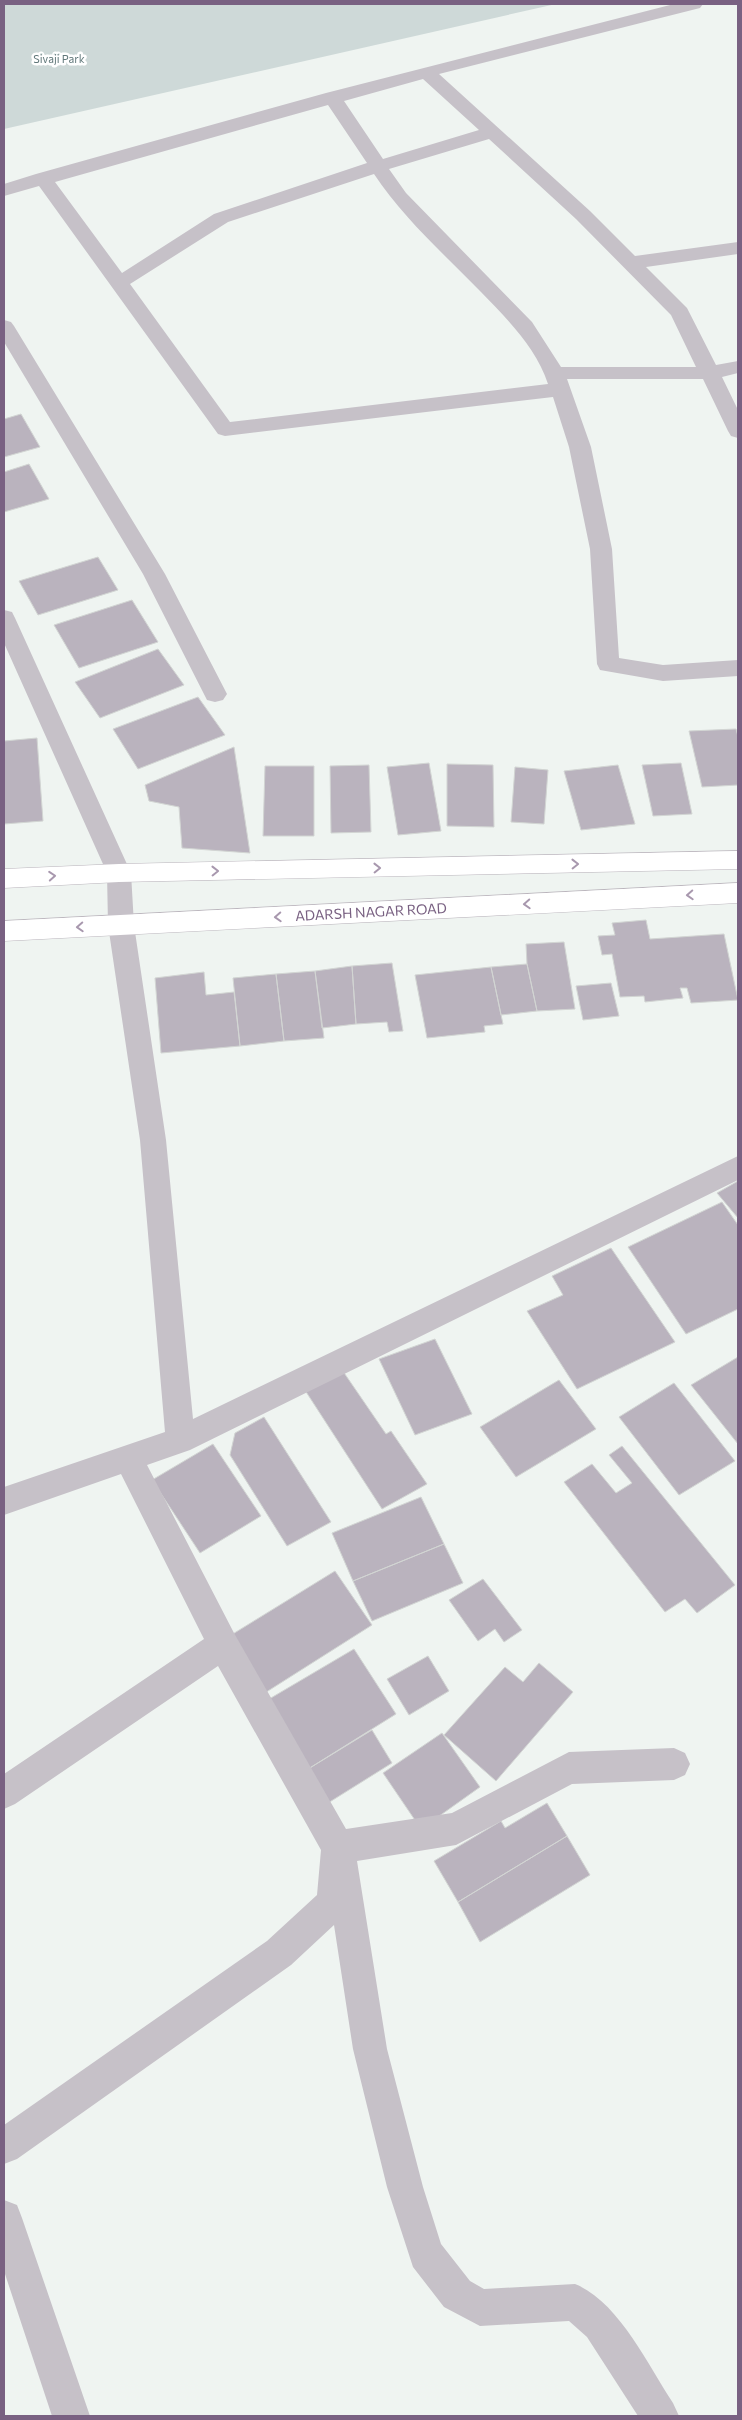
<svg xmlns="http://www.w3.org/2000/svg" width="742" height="2420" viewBox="0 0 742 2420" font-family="Commissioner,sans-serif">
	<rect width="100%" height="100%" fill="#eff4f1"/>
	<!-- green -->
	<path fill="#ced9d8" d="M4 4H556L4 129Z"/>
	<!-- building -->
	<path fill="#bab3be" stroke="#d2d5d3" d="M21 414 40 447 4 457V419Z
		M29 464 49 499 4 512V472Z
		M98 557 118 590 38 615 19 581Z
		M132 600 158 642 79 668 54 625Z
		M158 649 184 685 100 718 75 682Z
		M198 697 225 735 138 769 113 729Z
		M736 729 738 737V785L702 787 689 731Z
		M37 738 43 821 4 824V741Z
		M234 747 250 853 182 848 179 807 149 801 145 785Z
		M429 763 441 831 398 835 387 767Z
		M681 763 692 814 653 816 642 765Z
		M447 764 493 765 494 827 447 826Z
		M369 765 371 832 331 833 330 766Z
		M618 765 635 824 581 830 564 771Z
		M265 766H314V836H263Z
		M515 767 548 770 544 824 511 822Z
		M646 920 650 939 724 934 738 1000 691 1003 687 988H680L683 998 645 1002 644 996 620 997 612 954 602 955 598 936 615 935 612 923Z
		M564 942 575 1009 537 1011 527 964 526 944Z
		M392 963 403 1031 389 1032 387 1022 356 1024 352 966Z
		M527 964 537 1011 501 1015 491 967Z
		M352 966 356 1024 322 1028 315 971Z
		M491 967 503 1024 484 1026 485 1032 427 1038 415 975Z
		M315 971 324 1038 284 1041 276 974Z
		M204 972 206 995 234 992 240 1046 161 1053 155 978Z
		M276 974 284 1041 240 1046 233 978Z
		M611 983 619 1016 583 1020 576 986Z
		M738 1181V1218L717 1193Z
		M722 1202 738 1225V1309L686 1334 628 1247Z
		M611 1248 675 1342 577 1389 527 1311 563 1295 552 1276Z
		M435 1339 472 1414 415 1435 379 1359Z
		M738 1357V1444L691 1385Z
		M338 1364 386 1434 391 1431 427 1484 382 1509 301 1384Z
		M559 1380 596 1429 516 1477 480 1427Z
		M674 1383 735 1461 679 1495 619 1417Z
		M264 1417 331 1522 287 1546 230 1455 235 1433Z
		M213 1444 261 1516 200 1553 152 1480Z
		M622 1446 735 1585 697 1613 685 1599 665 1612 564 1482 592 1464 616 1493 632 1483 609 1455Z
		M421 1497 444 1544 353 1581 332 1533Z
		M444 1544 463 1583 372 1621 353 1581Z
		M335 1571 372 1625 260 1696 223 1640Z
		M483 1579 522 1630 504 1642 495 1629 478 1641 449 1600Z
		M354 1649 396 1714 300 1774 259 1705Z
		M428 1656 449 1691 409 1715 387 1679Z
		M539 1663 573 1692 496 1781 444 1735 505 1667 523 1682Z
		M372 1730 392 1763 320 1808 300 1774Z
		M442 1733 480 1787 421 1829 383 1773Z
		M547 1803 567 1836 458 1902 434 1861 501 1821 505 1828Z
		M567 1836 590 1875 480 1942 458 1902Z"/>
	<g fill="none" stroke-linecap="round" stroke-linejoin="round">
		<!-- major casing -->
		<g stroke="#bab4bc" stroke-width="1">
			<path id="major" d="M738 851V869L119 882 4 888V869L119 864Z
				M738 883V903L4 941V921Z"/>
		</g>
		<!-- minor -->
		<path fill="#c6c1c8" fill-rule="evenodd" d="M674 4H703L700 8 439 74 590 211 635 256 738 242V254L646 267 687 308 716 365 738 361V373L722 377 738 410V438L731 436 728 431 703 379H567L591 447 612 549 619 658 663 665 738 660V676L663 681 600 670 597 664 590 549 569 447 553 397 225 436 218 434 39 186 4 196V184L36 174 326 93ZM423 79 479 130 383 159 344 101ZM328 105 367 163 214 214 122 273 55 182ZM489 139 576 219 671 315 696 367H561L532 322 406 193 389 169ZM374 174C403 218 444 254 481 292 507 319 536 347 548 384L230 422 130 284 228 222Z
			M4 320 11 322 14 326 165 574 227 694 223 700 215 702 207 700 143 574 4 342Z
			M4 610 12 612 15 618 131 873 134 925 166 1140 193 1419 738 1156V1180L190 1450 147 1465 234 1633 346 1829 452 1813 569 1752 674 1748 685 1753 690 1764 685 1775 674 1780 572 1784 456 1845 357 1861 387 2049 423 2187 441 2244 470 2281 484 2289 575 2284C618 2301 648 2365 673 2403L679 2416H638L587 2337 569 2321 480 2326 444 2307 413 2267 387 2187 353 2049 334 1925 291 1965 17 2159 4 2164V2125L267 1941 317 1895 321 1850 218 1666 15 1804 4 1809V1774L204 1639 121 1474 4 1515V1487L165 1432 140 1140 108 925 107 873 4 643Z
			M4 2200 17 2205 22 2218 90 2416H52L4 2271Z"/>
		<!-- major -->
		<use href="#major" fill="#fff" fill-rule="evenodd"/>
	</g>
	<!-- one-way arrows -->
	<defs><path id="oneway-chevron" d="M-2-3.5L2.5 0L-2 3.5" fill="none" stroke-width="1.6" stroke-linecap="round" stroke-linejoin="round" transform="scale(1.25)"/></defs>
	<g stroke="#a898ae">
		<use href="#oneway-chevron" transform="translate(575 864) rotate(-1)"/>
		<use href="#oneway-chevron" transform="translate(377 868) rotate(-1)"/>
		<use href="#oneway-chevron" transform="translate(215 871) rotate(-1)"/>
		<use href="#oneway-chevron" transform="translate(52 876) rotate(-4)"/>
		<use href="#oneway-chevron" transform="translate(690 895) rotate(177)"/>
		<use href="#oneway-chevron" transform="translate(527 904) rotate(177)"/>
		<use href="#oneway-chevron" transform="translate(278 917) rotate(177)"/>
		<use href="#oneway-chevron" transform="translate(80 927) rotate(177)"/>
	</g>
	<g text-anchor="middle" stroke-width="5" stroke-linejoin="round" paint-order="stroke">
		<!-- far-park labels -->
		<g font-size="11" fill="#607779" stroke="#fff">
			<text x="59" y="63">Sivaji Park</text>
		</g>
		<!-- street labels -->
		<g font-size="14" fill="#796182" stroke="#fff">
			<text transform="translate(371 912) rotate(-3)" y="5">ADARSH NAGAR ROAD</text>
		</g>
	</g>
	<!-- border -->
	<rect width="742" height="2420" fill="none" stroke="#796182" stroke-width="10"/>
</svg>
